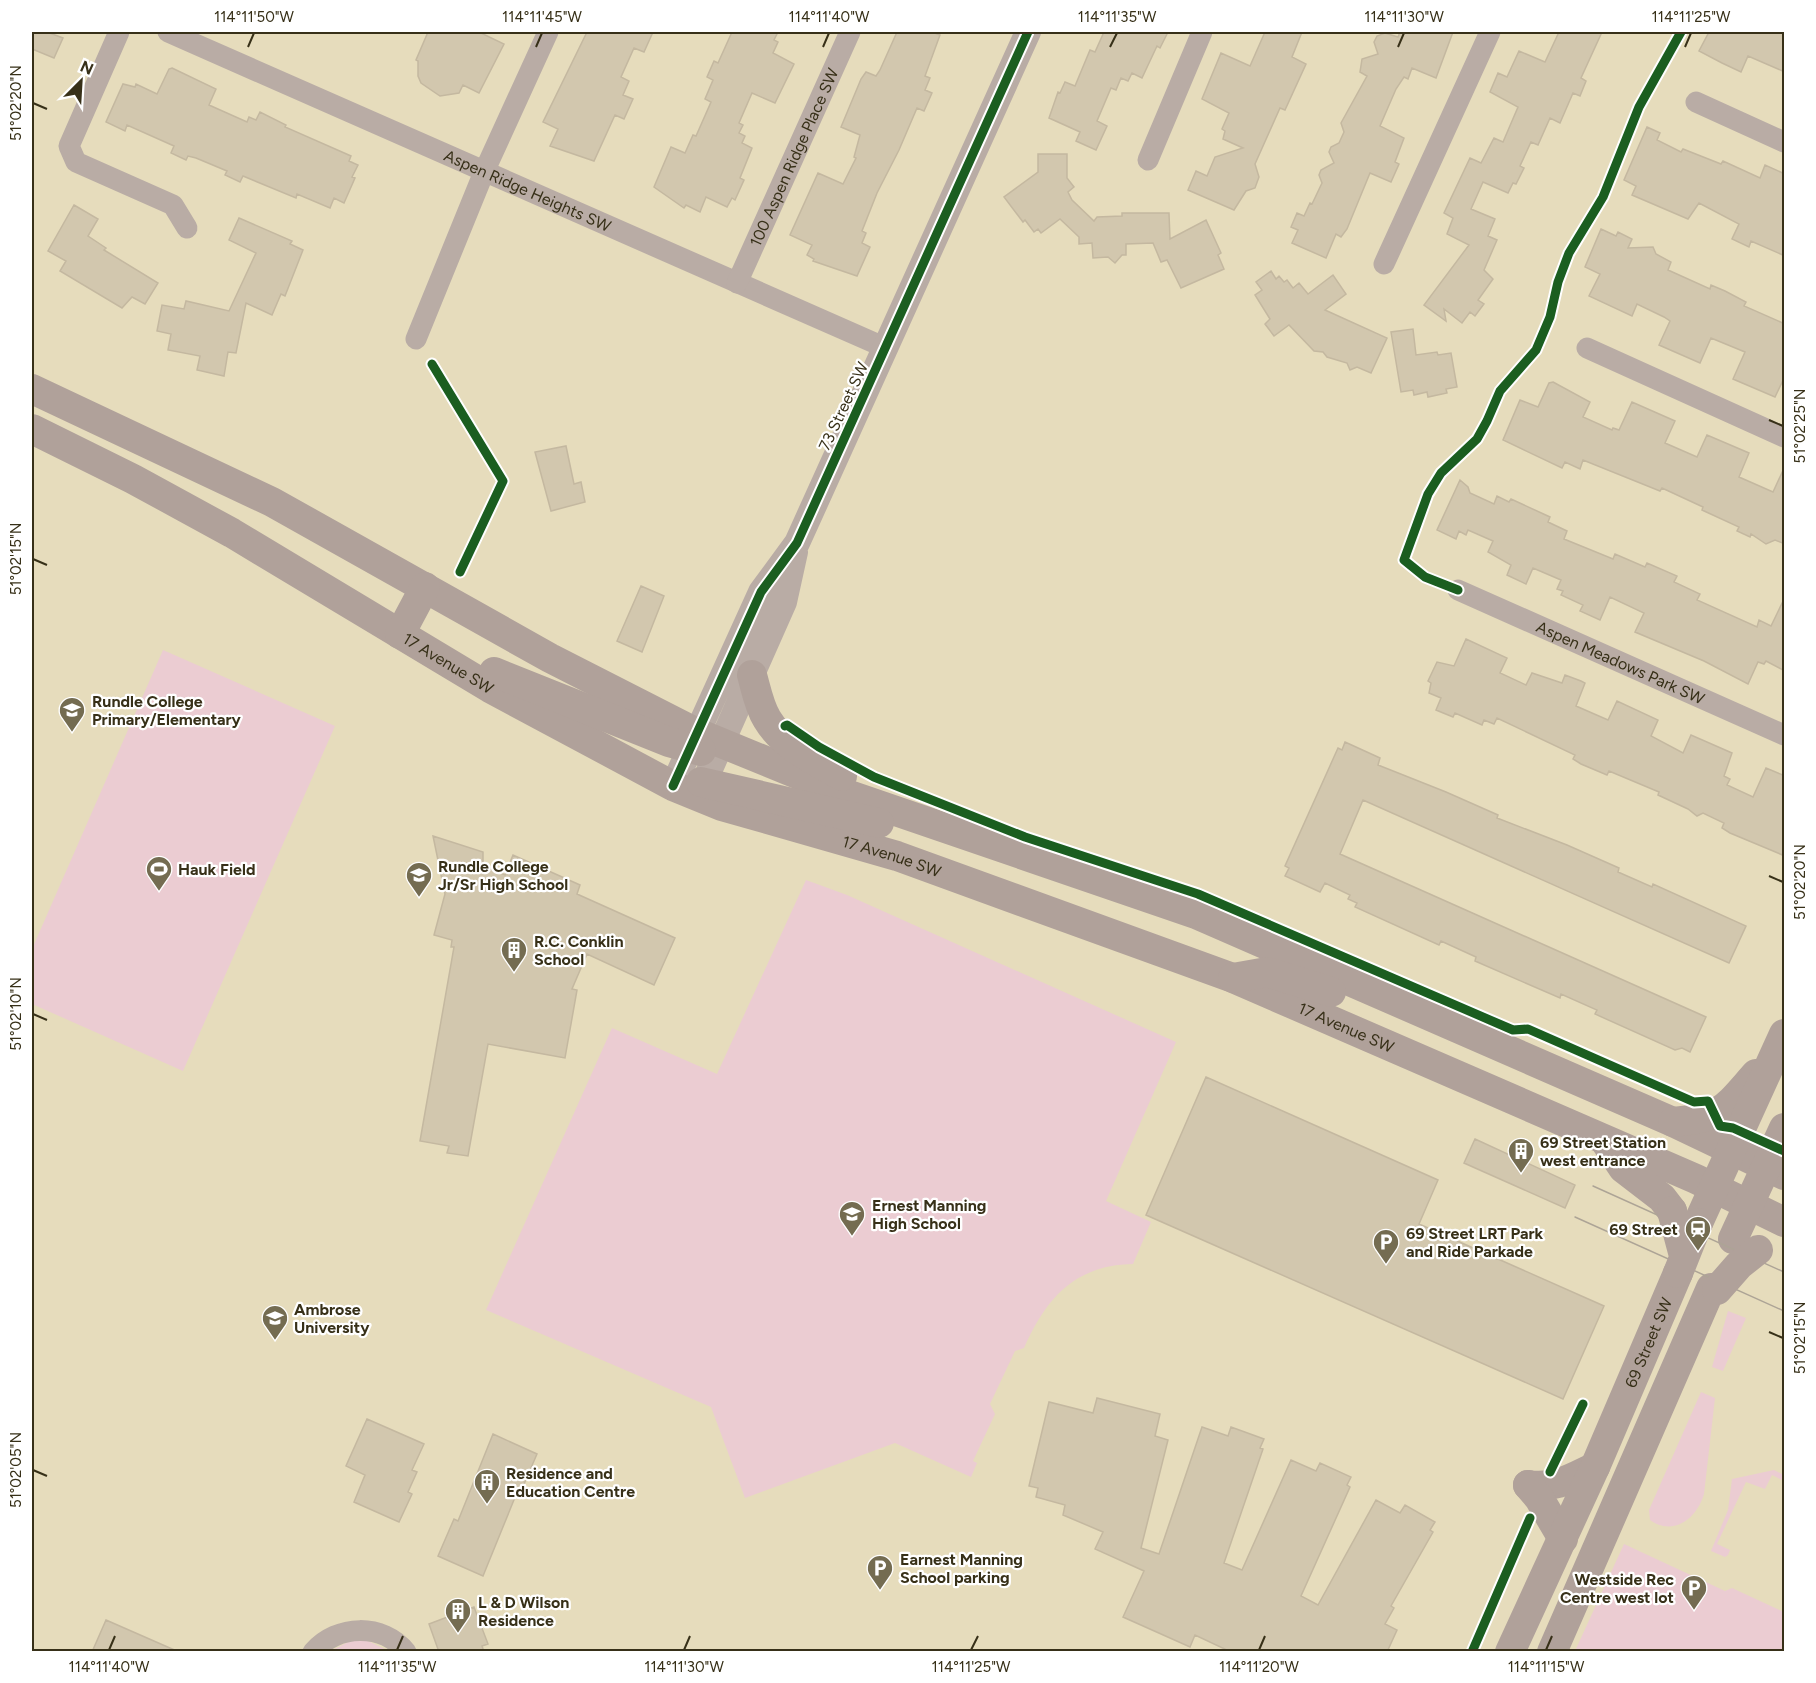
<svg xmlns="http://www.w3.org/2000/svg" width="1816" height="1683" viewBox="0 0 1816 1683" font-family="Figtree,sans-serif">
	<rect width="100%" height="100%" fill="#e6dcbc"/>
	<!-- green -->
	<path fill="#ebccd2" d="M163 650 335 726 183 1071 32 1004V949Z
		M806 880 847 895 1176 1042 1106 1201 1151 1222 1133 1264C1075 1265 1046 1298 1024 1348L1015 1351 990 1404 995 1414 973 1461 977 1463 971 1477 895 1443 745 1498 711 1407 486 1310 612 1028 717 1074Z
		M1728 1311 1746 1318 1723 1371 1712 1367Z
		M1701 1392 1715 1398 1704 1494C1697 1518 1674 1537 1650 1520L1649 1510Z
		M1774 1470 1784 1475V1481L1772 1475 1765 1489 1746 1482 1717 1544 1730 1550 1728 1555 1725 1557 1711 1551 1728 1510 1732 1479Z
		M1624 1544 1725 1591 1732 1588 1784 1612V1651H1575Z
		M350 1641H368L389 1651 329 1652Z"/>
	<!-- building -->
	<path fill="#d2c7ae" stroke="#c4b8a0" stroke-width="1.5" d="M32 32H47L63 38 54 58 32 49Z
		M428 32H479L504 44 479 93 463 85 459 93 440 96 421 83 418 76V61L416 60Z
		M587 32H653L644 52 634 48 621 77 629 81 623 95 633 99 624 119 615 115 594 161 550 146 558 129 543 122Z
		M732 32H778L774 40 778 42 773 53 794 64 775 103 752 93 739 123 743 125 739 133 745 136 742 143 752 148 740 178 744 180 735 200 732 198 727 207 706 197 700 212 686 205 684 208 654 187 671 147 685 153 693 135 696 136 711 102 705 99 713 80 707 77 714 61 718 63Z
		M897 32H932L940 35 925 76 930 78 925 90 932 93 924 111 917 108 899 150 877 193 862 231 866 233 862 243 870 247 857 276 813 261 814 259 807 255 812 245 790 235 818 173 843 184 856 158 854 157 860 135 841 127 861 79 866 72 876 76 880 70Z
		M1104 32H1168L1160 48 1157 46 1142 78 1132 73 1128 81 1121 78 1116 90 1111 88 1097 121 1107 126 1096 150 1076 141 1080 132 1049 118 1058 92 1060 93 1065 82 1075 86 1090 50 1095 52Z
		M1265 32H1302L1292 57 1306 64 1285 110 1280 108 1255 164 1259 177 1255 188 1246 191 1234 210 1188 190 1196 171 1207 176 1215 157 1243 148 1223 139 1225 131 1222 129 1229 113 1202 99 1221 53 1250 66Z
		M1400 32H1453L1436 78 1412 68 1408 79 1404 77 1396 89 1380 126 1404 138 1395 162 1399 164 1391 182 1370 173 1347 229 1341 237 1336 234 1326 258 1292 243 1298 230 1291 227 1297 213 1304 216 1310 203 1312 204 1322 183 1319 175 1321 170 1334 163 1329 152 1331 147 1339 143 1344 132 1341 123 1367 76 1360 72 1362 59 1378 54 1374 42 1377 36 1385 33 1398 37Z
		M1559 32H1602L1581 78 1586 81 1580 96 1573 93 1560 123 1550 118 1538 145 1531 142 1520 166 1524 168 1516 184 1513 183 1508 193 1483 182 1471 209 1495 219 1488 236 1497 240 1484 270 1493 279 1478 300 1484 304 1475 316 1470 312 1462 323 1444 309 1446 321 1424 305 1469 245 1447 234 1453 218 1444 213 1470 158 1481 163 1494 138 1503 142 1518 107 1490 92 1498 73 1507 77 1519 51 1545 62Z
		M1709 32H1785V72L1748 56 1741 72 1722 63 1699 51Z
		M172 68 216 89 209 105 247 122 249 117 256 120 260 112 286 125 285 127 351 156 349 161 358 165 352 177 355 178 344 203 334 198 330 208 297 194 296 198 243 176 240 182 225 175 227 171 196 158 188 156 186 160 171 153 174 146 127 125 125 131 106 122 123 84 135 87 136 84 157 94 169 69Z
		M1647 127 1660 133 1657 140 1681 152 1683 149 1721 164 1723 161 1760 178 1765 165 1785 174V256L1751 241 1749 247 1732 239 1739 224 1699 203 1688 219 1632 195 1636 186 1624 180Z
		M1038 154H1067V178L1074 187 1068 192 1072 200 1094 221 1097 217 1122 216V213H1169L1170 239 1206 220 1221 253 1218 255 1224 269 1181 288 1167 260 1161 262 1153 243 1126 244V255H1122L1115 263 1108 257 1093 258 1092 243 1079 244V237L1060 219 1041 233 1038 229 1034 232 1025 220 1023 222 1004 197 1038 172Z
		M74 205 98 219 88 236 106 248 104 250 158 283 145 304 132 297 122 308 60 271 66 261 48 251Z
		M239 218 292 241 290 244 303 250 285 296 281 294 272 315 246 303 236 353 228 352 224 376 197 370 200 356 168 350 171 334 157 331 162 305 184 309 186 301 229 311 256 253 229 240Z
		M1601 229 1616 236 1618 232 1632 239 1628 248 1653 247 1656 254 1671 262 1668 270 1710 289 1711 285 1725 291 1746 302 1744 306 1785 324V376L1775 397 1733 379 1745 352 1711 338 1700 363 1659 345 1670 321 1664 317 1637 304 1632 316 1589 296 1600 274 1585 267Z
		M1271 271 1276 279 1279 276 1284 282 1287 280 1293 288 1299 283 1308 294 1333 275 1346 294 1325 310 1387 338 1371 373 1357 367 1350 370 1347 363 1327 357 1323 352 1314 351 1289 325 1274 336 1265 324 1270 319 1255 295 1262 290 1256 282Z
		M1413 329 1416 355 1437 352 1438 355 1451 353 1457 387 1446 389 1447 393 1428 397 1427 392 1414 395 1413 390 1401 392 1391 332Z
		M1553 382 1590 402 1583 417 1612 430 1613 428 1619 430 1632 402 1675 421 1665 443 1697 457 1707 435 1749 453 1739 477 1773 492 1785 466V544L1775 540 1766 544 1751 534 1750 537 1737 531 1739 527 1702 510 1703 507 1662 488 1660 491 1583 460 1580 469 1565 462 1562 468 1503 440 1520 400 1538 407 1549 383Z
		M566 446 574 484 581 482 585 502 551 511 535 452Z
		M1460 480 1468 487 1470 493 1494 504 1497 496 1509 502 1511 499 1550 517 1548 522 1567 531 1564 539 1613 559 1615 554 1645 567 1647 563 1677 576 1674 582 1700 594 1697 600 1757 627 1759 620 1771 626 1785 597V671L1766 661 1764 664 1758 662 1748 684 1704 661 1635 632 1644 613 1610 597 1600 620 1580 611 1583 605 1561 595 1563 591 1557 589 1561 580 1533 568 1526 584 1507 575 1511 565 1488 552 1493 541 1468 530 1466 535 1459 531 1456 539 1437 530Z
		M641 586 664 596 642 652 617 641Z
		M1466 639 1507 658 1500 673 1526 685 1532 673 1562 683 1565 675 1581 681 1585 683 1576 706 1608 720 1617 701 1658 720 1651 736 1683 753 1691 735 1732 753 1724 776 1730 779 1727 785 1753 797 1766 768 1785 776V856L1730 833 1722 828 1724 823 1703 813 1697 816 1688 809 1658 795 1659 792 1609 771 1607 775 1581 764 1573 759 1575 755 1497 718 1494 724 1484 720 1482 725 1455 713 1453 717 1436 710 1441 698 1429 693 1431 683 1428 681 1437 662 1454 666Z
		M1345 742 1380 758 1378 765 1446 792 1498 815 1497 818 1567 845 1619 868 1618 872 1652 887 1653 884 1746 926 1729 963 1363 800 1340 854 1706 1017 1690 1052 1682 1048 1675 1050 1595 1014 1597 1010 1561 994 1560 998 1475 961 1476 957 1441 941 1439 945 1355 907 1357 903 1348 899 1350 895 1325 883 1320 892 1285 876 1289 868 1285 866 1338 748 1342 750Z
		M433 836 483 852V865L505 875 513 855 580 885 577 894 675 938 654 985 587 954 572 989 577 990 565 1058 488 1044 468 1156 447 1153 449 1146 420 1141 454 947H451L452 940 434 935 445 894Z
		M1206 1077 1438 1180 1419 1224 1604 1306 1563 1399 1146 1215Z
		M1475 1139 1575 1185 1565 1208 1464 1163Z
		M1097 1398 1160 1414 1155 1436 1168 1440 1141 1548 1159 1554 1202 1427 1228 1436 1231 1427 1264 1439 1260 1448 1263 1449 1224 1563 1242 1570 1291 1460 1316 1471 1320 1463 1351 1477 1347 1485 1350 1487 1301 1596 1318 1605 1376 1500 1400 1513 1405 1505 1435 1522 1430 1530 1433 1532 1391 1606 1394 1608 1385 1624 1397 1630 1387 1652H1231L1195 1635 1190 1647 1123 1617 1144 1571 1095 1549 1103 1532 1063 1515 1065 1505 1036 1497 1038 1488 1029 1486 1049 1402 1093 1413Z
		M367 1419 424 1444 412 1470 417 1472 408 1492 412 1494 399 1522 354 1502 365 1475 346 1466Z
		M493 1434 537 1454 521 1491 518 1490 483 1576 438 1556 454 1519 458 1521Z
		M474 1607 488 1644 482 1646 484 1652H439L429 1624Z
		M106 1620 179 1652H92Z"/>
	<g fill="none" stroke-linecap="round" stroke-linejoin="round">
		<!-- minor -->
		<g stroke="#b9aca5" stroke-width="21">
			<path d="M119 32 69 146 76 162 173 205 187 228"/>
			<path id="s1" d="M168 32 886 348"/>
			<path d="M1696 102 1784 142"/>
			<path d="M1148 160 1202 32"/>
			<path d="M1384 264 1490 32"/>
			<path id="s2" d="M737 283 850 32"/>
			<path d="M416 339 484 172 548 32"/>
			<path d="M1587 348 1784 437"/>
			<path id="s3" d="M1458 590 1784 735"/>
			<path d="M313 1652C337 1624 383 1623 406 1652"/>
		</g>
		<!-- tertiary -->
		<path stroke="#b9aca5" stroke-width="26" d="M673 786 761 592 797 543 1028 32
			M698 796 784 602 795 552"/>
		<!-- secondary -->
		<g stroke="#b0a19a" stroke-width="30">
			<path d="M32 389 272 502 550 658 697 733 849 795 1196 914 1673 1122 1784 1175"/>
			<path id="s4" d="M32 429 133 479 232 533 490 688 673 786 722 806 897 856 1233 978 1696 1179 1784 1222"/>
			<path d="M400 634 425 587"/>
			<path d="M494 672 669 742 701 751"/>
			<path d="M752 675C756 689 759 706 767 719 783 746 816 761 842 776"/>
			<path d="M701 782 879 823"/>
			<path d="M1233 978 1267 972 1331 992"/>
			<path d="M1673 1122C1723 1117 1724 1110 1756 1074"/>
			<path d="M1607 1144 1623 1168 1662 1198 1672 1211"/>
			<path d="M1698 1223 1784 1034"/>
			<path d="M1733 1239 1784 1128"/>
			<path d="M1528 1485C1555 1489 1572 1478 1595 1467"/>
			<path d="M1528 1485 1539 1498 1563 1539"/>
			<path id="s5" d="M1510 1652 1595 1467 1678 1273"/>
			<path d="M1552 1652 1711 1288"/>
		</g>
		<!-- tram -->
		<path stroke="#ada496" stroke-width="1.5" d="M1593 1186 1784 1272
			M1575 1217 1784 1311"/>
		<!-- secondary-bridge -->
		<path stroke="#b0a19a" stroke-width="30" d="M1672 1211 1684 1256
			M1678 1273 1698 1223
			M1717 1290 1739 1265 1758 1250"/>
		<!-- cycleway casing -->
		<g stroke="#fff" stroke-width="13">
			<path id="cycleway" d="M432 364 503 481 460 572
				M1458 590 1425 577 1404 560 1428 494 1441 473 1477 439 1487 421 1500 391 1536 350 1550 317 1558 282 1569 253 1603 197 1639 107 1681 32
				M785 726 787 725 819 747 874 777 1025 837 1198 894 1513 1030 1528 1029 1694 1102 1708 1101 1720 1126 1733 1128 1784 1151
				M673 786 761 592 797 543 1028 32
				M1550 1472 1583 1404
				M1472 1652 1530 1518"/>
		</g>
		<!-- cycleway -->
		<use href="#cycleway" stroke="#1b5e20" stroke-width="9"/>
	</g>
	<!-- ticks -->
	<path fill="none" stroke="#373018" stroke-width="2" d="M248 47 254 33M536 47 542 33M823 47 829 33M1110 47 1117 33M1398 47 1404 33M1685 47 1691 33M33 103 47 109M1769 420 1783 426M33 559 47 565M1769 876 1783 882M33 1014 47 1020M1769 1332 1783 1338M33 1470 47 1476M109 1650 115 1636M397 1650 403 1636M684 1650 690 1636M971 1650 978 1636M1259 1650 1265 1636M1546 1650 1552 1636"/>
	<!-- icons -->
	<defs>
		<g id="school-pin" transform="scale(1.35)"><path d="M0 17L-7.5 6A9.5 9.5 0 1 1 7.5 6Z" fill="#746c51" stroke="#fff"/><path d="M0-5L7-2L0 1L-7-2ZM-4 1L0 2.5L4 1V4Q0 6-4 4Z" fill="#fff"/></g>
		<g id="stadium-pin" transform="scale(1.35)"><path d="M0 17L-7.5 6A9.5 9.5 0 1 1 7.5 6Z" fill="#746c51" stroke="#fff"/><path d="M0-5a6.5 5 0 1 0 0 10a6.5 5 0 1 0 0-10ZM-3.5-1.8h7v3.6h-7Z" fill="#fff"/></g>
		<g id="building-pin" transform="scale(1.35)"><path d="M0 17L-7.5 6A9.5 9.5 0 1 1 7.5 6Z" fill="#746c51" stroke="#fff"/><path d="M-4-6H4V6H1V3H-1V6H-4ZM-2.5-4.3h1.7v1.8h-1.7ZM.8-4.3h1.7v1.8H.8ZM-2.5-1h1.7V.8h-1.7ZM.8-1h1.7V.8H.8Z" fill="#fff"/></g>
		<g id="station-pin" transform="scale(1.35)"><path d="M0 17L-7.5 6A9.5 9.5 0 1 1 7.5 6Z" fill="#746c51" stroke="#fff"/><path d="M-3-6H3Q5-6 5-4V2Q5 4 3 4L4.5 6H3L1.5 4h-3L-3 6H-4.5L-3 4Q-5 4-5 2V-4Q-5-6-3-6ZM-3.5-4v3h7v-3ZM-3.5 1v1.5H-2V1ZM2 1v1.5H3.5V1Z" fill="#fff"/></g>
		<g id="parking-pin" transform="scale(1.35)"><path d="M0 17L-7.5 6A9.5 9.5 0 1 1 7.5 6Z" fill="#746c51" stroke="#fff"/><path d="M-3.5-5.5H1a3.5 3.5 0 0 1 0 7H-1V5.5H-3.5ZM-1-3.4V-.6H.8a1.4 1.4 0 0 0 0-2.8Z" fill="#fff"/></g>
		<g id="university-pin" transform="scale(1.35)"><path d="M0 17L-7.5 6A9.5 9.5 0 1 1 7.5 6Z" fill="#746c51" stroke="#fff"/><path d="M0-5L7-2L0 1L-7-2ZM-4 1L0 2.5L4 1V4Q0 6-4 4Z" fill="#fff"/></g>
	</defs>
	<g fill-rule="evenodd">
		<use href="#school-pin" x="72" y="710"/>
		<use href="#stadium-pin" x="159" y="869"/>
		<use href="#school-pin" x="419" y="875"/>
		<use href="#building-pin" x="514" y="950"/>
		<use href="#building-pin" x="1521" y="1151"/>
		<use href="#school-pin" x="852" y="1214"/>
		<use href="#station-pin" x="1698" y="1229"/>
		<use href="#parking-pin" x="1386" y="1242"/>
		<use href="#university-pin" x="275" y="1318"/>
		<use href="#building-pin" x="487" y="1482"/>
		<use href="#parking-pin" x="880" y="1568"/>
		<use href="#parking-pin" x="1694" y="1588"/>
		<use href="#building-pin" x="458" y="1611"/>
	</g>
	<g text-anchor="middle" stroke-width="4.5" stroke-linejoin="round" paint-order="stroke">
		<!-- street labels -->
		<g font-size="16" fill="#373018" stroke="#fff">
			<text dy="6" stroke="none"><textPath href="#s2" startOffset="138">100 Aspen Ridge Place SW</textPath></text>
			<text dy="6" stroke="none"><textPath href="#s1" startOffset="393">Aspen Ridge Heights SW</textPath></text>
			<text transform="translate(843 406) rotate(-65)" y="6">73 Street SW</text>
			<text dy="6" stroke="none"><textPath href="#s4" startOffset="478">17 Avenue SW</textPath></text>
			<text dy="6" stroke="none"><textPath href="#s3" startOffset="178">Aspen Meadows Park SW</textPath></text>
			<text dy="6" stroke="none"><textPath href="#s4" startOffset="964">17 Avenue SW</textPath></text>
			<text dy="6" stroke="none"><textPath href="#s4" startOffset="1450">17 Avenue SW</textPath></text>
			<text dy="6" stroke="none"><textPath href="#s5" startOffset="339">69 Street SW</textPath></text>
		</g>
		<!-- poi labels -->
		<g font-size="16" font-weight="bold" fill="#373018" stroke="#fff" text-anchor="start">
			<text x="92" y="707">Rundle College<tspan x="92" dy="18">Primary/Elementary</tspan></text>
			<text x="438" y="872">Rundle College<tspan x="438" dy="18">Jr/Sr High School</tspan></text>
			<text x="178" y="875">Hauk Field</text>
			<text x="534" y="947">R.C. Conklin<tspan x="534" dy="18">School</tspan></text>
			<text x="1540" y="1148">69 Street Station<tspan x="1540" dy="18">west entrance</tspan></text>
			<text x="872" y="1211">Ernest Manning<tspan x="872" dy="18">High School</tspan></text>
			<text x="1678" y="1235" text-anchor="end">69 Street</text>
			<text x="1406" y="1239">69 Street LRT Park<tspan x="1406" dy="18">and Ride Parkade</tspan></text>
			<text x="294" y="1315">Ambrose<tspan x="294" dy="18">University</tspan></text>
			<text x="506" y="1479">Residence and<tspan x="506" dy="18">Education Centre</tspan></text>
			<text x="900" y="1565">Earnest Manning<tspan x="900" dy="18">School parking</tspan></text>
			<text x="1674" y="1585" text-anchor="end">Westside Rec<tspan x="1674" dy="18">Centre west lot</tspan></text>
			<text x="478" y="1608">L &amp; D Wilson<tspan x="478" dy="18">Residence</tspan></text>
		</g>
	</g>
	<!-- border -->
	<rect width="1816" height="1683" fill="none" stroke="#ffffff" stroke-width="66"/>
	<!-- north arrow -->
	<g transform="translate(81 81) rotate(24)" stroke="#ffffff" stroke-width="4.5" paint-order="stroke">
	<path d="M0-4.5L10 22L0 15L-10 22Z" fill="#373018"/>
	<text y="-9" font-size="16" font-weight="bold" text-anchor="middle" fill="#373018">N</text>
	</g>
	<rect x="33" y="33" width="1750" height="1617" fill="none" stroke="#373018" stroke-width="2"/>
	<g font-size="15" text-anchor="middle" fill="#373018">
		<text x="254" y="22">114°11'50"W</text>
		<text x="542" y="22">114°11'45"W</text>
		<text x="829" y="22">114°11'40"W</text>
		<text x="1117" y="22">114°11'35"W</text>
		<text x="1404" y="22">114°11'30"W</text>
		<text x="1691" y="22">114°11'25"W</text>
		<text transform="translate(16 103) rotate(-90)" y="5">51°02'20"N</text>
		<text transform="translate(1800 426) rotate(-90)" y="5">51°02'25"N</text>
		<text transform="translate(16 559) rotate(-90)" y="5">51°02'15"N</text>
		<text transform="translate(1800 882) rotate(-90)" y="5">51°02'20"N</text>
		<text transform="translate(16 1014) rotate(-90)" y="5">51°02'10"N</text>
		<text transform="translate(1800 1338) rotate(-90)" y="5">51°02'15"N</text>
		<text transform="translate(16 1470) rotate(-90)" y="5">51°02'05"N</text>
		<text x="109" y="1672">114°11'40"W</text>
		<text x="397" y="1672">114°11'35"W</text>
		<text x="684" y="1672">114°11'30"W</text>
		<text x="971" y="1672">114°11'25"W</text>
		<text x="1259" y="1672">114°11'20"W</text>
		<text x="1546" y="1672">114°11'15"W</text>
	</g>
</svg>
